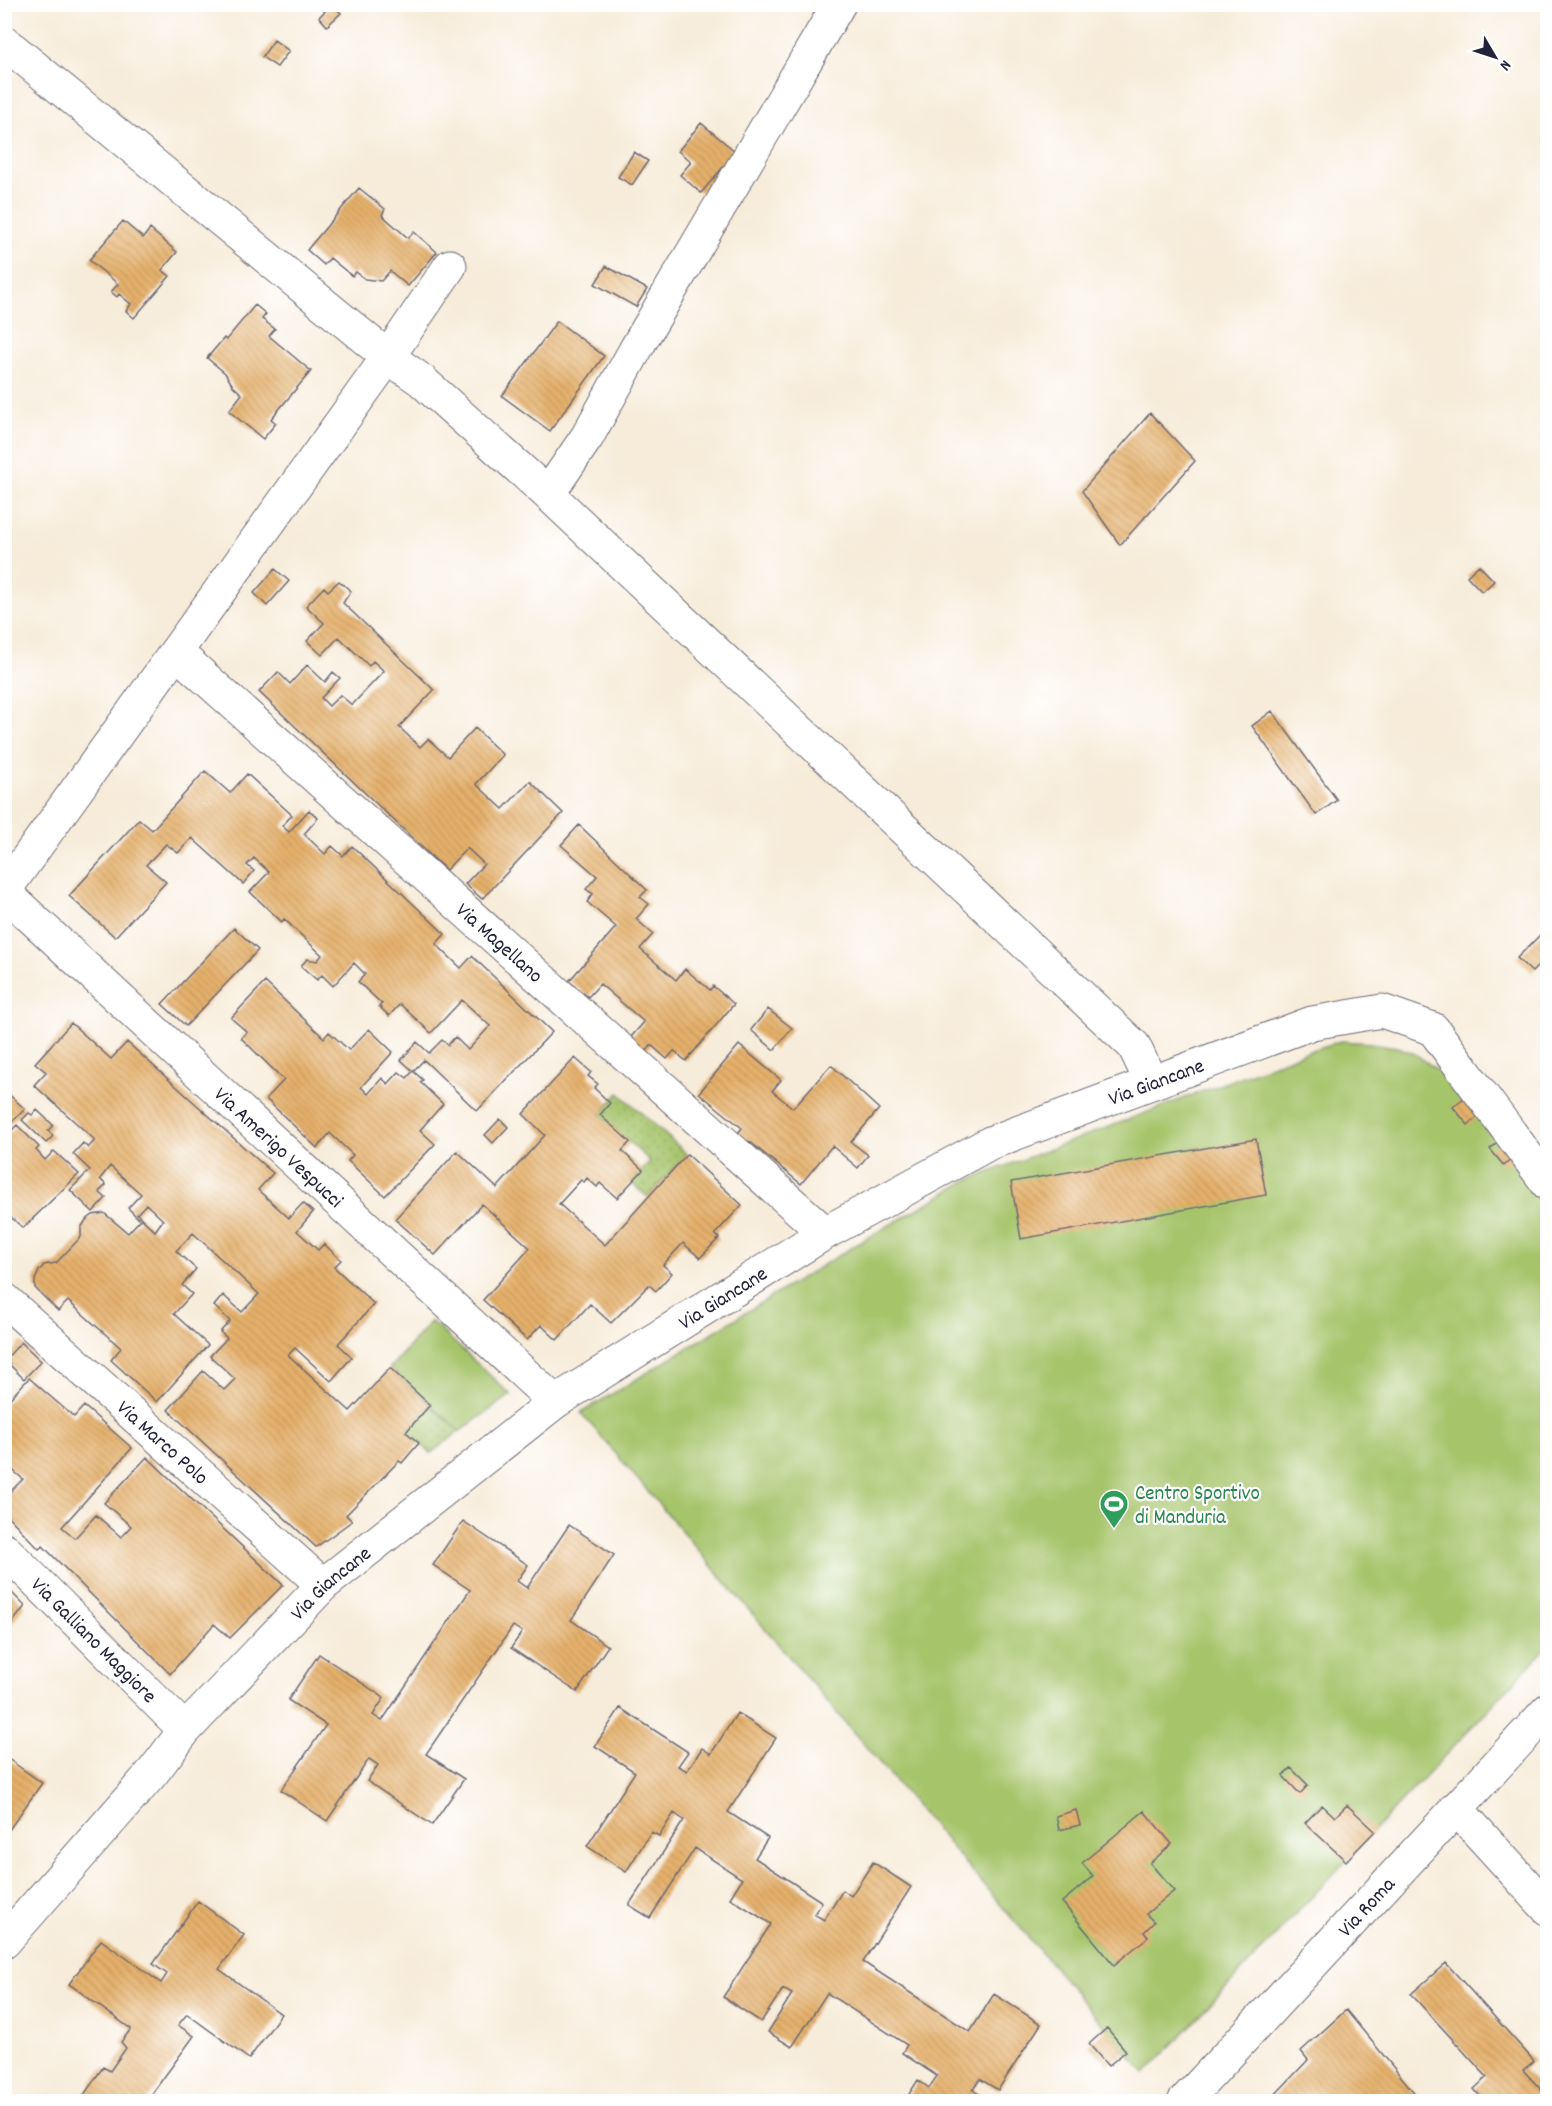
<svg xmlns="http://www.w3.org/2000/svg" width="1552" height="2106" viewBox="0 0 1552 2106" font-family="Dekko,sans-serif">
	<defs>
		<pattern id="garden-dots" width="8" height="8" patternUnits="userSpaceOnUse" patternTransform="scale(1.5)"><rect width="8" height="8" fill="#a6c46b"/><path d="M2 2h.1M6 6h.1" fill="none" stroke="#8fa85e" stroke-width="1.8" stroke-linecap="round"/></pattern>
		<pattern id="building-back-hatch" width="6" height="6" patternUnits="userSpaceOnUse" patternTransform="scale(1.5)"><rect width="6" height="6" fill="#e5b06a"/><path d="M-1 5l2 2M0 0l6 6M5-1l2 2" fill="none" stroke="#c4975d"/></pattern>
	</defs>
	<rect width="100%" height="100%" fill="#fff"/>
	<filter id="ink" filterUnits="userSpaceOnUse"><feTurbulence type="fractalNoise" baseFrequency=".0167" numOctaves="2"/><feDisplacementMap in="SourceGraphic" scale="12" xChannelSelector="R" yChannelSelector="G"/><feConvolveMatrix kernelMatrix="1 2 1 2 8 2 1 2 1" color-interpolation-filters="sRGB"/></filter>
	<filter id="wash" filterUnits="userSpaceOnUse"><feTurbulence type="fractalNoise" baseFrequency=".008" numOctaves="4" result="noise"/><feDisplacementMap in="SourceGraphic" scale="24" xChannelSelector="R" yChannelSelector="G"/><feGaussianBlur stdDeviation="1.35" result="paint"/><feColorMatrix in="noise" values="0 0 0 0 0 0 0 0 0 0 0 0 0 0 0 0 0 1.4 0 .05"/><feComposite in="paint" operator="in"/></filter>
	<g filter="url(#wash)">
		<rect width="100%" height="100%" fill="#f7ecda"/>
		<!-- green -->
		<path fill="#a6c46b" stroke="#647353" stroke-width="1.5" d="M1341 1041 1370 1043 1397 1047 1415 1054 1465 1090 1547 1200V1647L1145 2074 581 1413 869 1237 966 1181 1306 1052Z
			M431 1321 511 1395 460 1431 390 1368Z"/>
		<!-- garden -->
		<path fill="url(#garden-dots)" stroke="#647353" stroke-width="1.5" d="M619 1093 687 1154 648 1197 631 1183 650 1161 600 1115Z
			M430 1405 460 1431 431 1453 406 1432Z"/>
		<g id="blocks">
			<!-- building -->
			<path fill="url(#building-back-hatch)" fill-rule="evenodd" d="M332 4 341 13 327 26 319 17Z
				M274 40 289 51 277 67 262 57Z
				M701 123 736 152 701 193 680 175 691 162 678 151Z
				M634 152 648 161 632 185 618 177Z
				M359 188 385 209 382 215 408 238 414 232 437 252 408 286 390 271 381 281 365 279 356 272 352 276 330 258 324 265 307 250Z
				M123 221 143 238 150 229 177 252 162 270 170 276 134 318 126 311 131 304 119 294 117 297 111 292 118 284 89 260Z
				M606 266 647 289 636 307 595 284Z
				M255 305 266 314 262 319 275 329 269 336 311 371 271 419 276 423 263 439 229 411 242 394 233 386 225 373 207 358 224 338 226 340Z
				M557 321 604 356 550 431 502 396Z
				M1150 413 1195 461 1120 545 1082 491Z
				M1479 565 1494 581 1482 592 1467 576Z
				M275 569 289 581 267 606 254 593Z
				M339 581 351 591 343 603 434 690 399 727 420 747 428 739 448 757 475 728 503 755 476 784 503 809 530 781 563 813 482 899 465 884 484 864 467 848 446 870 259 692 278 672 290 684 307 665 325 682 333 672 340 678 321 698 329 706 340 695 352 705 384 671 373 661 369 666 339 637 322 655 307 641 324 623 306 606 324 587 328 591Z
				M1272 711 1337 800 1316 815 1252 726Z
				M205 771 230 793 247 774 292 815 282 826 289 832 309 810 318 818 304 834 325 854 332 846 343 856 352 846 445 934 436 944 461 968 472 956 552 1032 477 1111 424 1060 413 1071 401 1060 417 1042 429 1053 442 1040 448 1045 455 1037 468 1050 490 1026 462 1000 431 1033 400 1004 389 1016 379 1006 382 1004 358 982 365 974 354 963 333 986 322 975 317 980 301 966 307 959 317 961 322 955 284 919 282 922 250 892 269 872 254 858 247 865 254 871 243 884 192 838 178 853 166 844 146 865 166 882 115 937 69 896 139 819 152 830Z
				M579 825 647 890 640 897 649 904 636 919 653 934 640 949 676 980 685 969 710 990 713 986 734 1004 686 1061 674 1051 667 1059 651 1045 647 1051 631 1037 644 1022 600 984 588 997 569 981 616 927 587 902 593 894 586 889 597 876 561 845Z
				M1548 927V956L1532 972 1517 958Z
				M234 928 258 950 186 1026 162 1004Z
				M265 982 324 1038 329 1032 349 1050 369 1029 393 1052 361 1087 368 1094 382 1078 388 1084 399 1072 407 1078 413 1071 423 1080 420 1082 443 1104 420 1130 435 1144 385 1196 348 1161 353 1155 330 1133 317 1148 266 1099 284 1080 241 1038 247 1032 231 1018Z
				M768 1009 792 1028 774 1050 751 1030Z
				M71 1023 111 1059 127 1042 258 1160 273 1173 258 1190 289 1218 303 1203 313 1212 297 1231 318 1250 324 1244 341 1260 334 1267 374 1304 338 1344 352 1357 331 1381 295 1348 288 1355 350 1411 390 1368 430 1405 406 1432 419 1443 402 1463 399 1461 346 1515 352 1521 316 1547 168 1410 203 1371 224 1390 235 1379 210 1356 227 1338 220 1332 230 1321 214 1306 223 1295 242 1312 259 1294 193 1233 176 1251 196 1269 182 1285 192 1294 174 1314 208 1345 157 1402 111 1360 121 1348 68 1301 58 1311 35 1288V1280L39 1271 44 1265 56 1263 81 1237V1228L86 1220 93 1215 104 1213 128 1233 140 1220 128 1208 141 1194 110 1166 100 1179 106 1185 99 1192 106 1198 93 1212 70 1190 90 1170 73 1154 83 1143 88 1148 95 1140 34 1085 46 1072 35 1063ZM146 1204 163 1220 155 1231 137 1214Z
				M739 1045 781 1080 772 1091 793 1108 831 1065 879 1109 851 1142 868 1155 858 1168 832 1146 801 1184 749 1141 745 1146 735 1137 742 1128 699 1093Z
				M575 1058 591 1072 588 1076 598 1084 594 1088 610 1103 600 1115 630 1142 622 1151 643 1170 617 1198 600 1183 597 1187 587 1178 584 1182 581 1180 559 1204 605 1245 687 1154 742 1205 715 1234 719 1238 700 1258 683 1243 663 1265 672 1273 656 1291 649 1285 611 1323 590 1304 557 1340 541 1325 527 1340 483 1300 530 1248 482 1204 435 1255 395 1219 457 1151 497 1188 545 1135 523 1114Z
				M4 1090 25 1109 4 1130Z
				M1466 1096 1481 1114 1468 1125 1453 1107Z
				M37 1110 53 1125 48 1131 53 1136 46 1143 22 1120 29 1113 32 1115Z
				M500 1119 508 1127 493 1143 485 1135Z
				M17 1125 39 1147 36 1150 45 1160 54 1151 79 1174 23 1228 4 1211V1138Z
				M1256 1139 1266 1195 1021 1239 1011 1182Z
				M1502 1139 1515 1156 1504 1166 1490 1149Z
				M21 1342 41 1361 24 1379 5 1360Z
				M29 1378 74 1417 84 1406 132 1448 62 1527 75 1538 96 1515 121 1537 131 1526 104 1503 147 1457 283 1585 230 1638 214 1624 170 1674 43 1546 39 1549 4 1512V1485L11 1491 23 1479 4 1463V1405Z
				M463 1521 528 1565 517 1581 527 1588 569 1525 614 1555 571 1620 608 1646 577 1692 511 1648 522 1632 513 1626 426 1754 464 1779 432 1825 367 1781 378 1765 369 1759 327 1821 281 1790 326 1725 288 1700 319 1654 384 1698 373 1715 382 1721 470 1590 433 1565Z
				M4 1585 25 1606 4 1634Z
				M620 1708 688 1752 678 1766 687 1771 702 1748 711 1754 737 1713 776 1738 728 1812 768 1838 755 1858 822 1902 814 1914 824 1920 843 1890 851 1896 873 1862 911 1887 863 1962 970 2032 994 1994 1041 2024 998 2090 980 2079 973 2090 990 2102H904L918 2080 929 2088 937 2076 902 2053 907 2045 827 1993 792 2047 768 2032 792 1994 783 1989 761 2022 723 1997 771 1924 730 1898 742 1879 695 1848 650 1918 629 1905 684 1820 674 1813 659 1836 651 1832 626 1872 587 1846 635 1772 595 1746Z
				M4 1756 42 1783 4 1837Z
				M1291 1768 1308 1785 1300 1794 1283 1776Z
				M1322 1805 1335 1817 1347 1805 1375 1831 1346 1861 1305 1823Z
				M1076 1810 1080 1825 1059 1830 1056 1816Z
				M1144 1811 1172 1844 1150 1863 1174 1891 1146 1914 1154 1922 1144 1932 1148 1937 1114 1965 1062 1902 1093 1876 1082 1863Z
				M198 1901 244 1935 219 1969 281 2014 249 2059 187 2014 178 2025 194 2036 146 2102H79L103 2067 110 2071 126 2048 121 2042 131 2029 69 1984 101 1940 161 1983 167 1974 153 1964Z
				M1446 1963 1534 2061 1523 2070 1548 2097V2102H1485L1474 2089 1487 2077 1411 1994Z
				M1346 2010 1422 2102H1268L1308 2060 1301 2051Z
				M1107 2028 1126 2051 1108 2066 1089 2044Z"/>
		</g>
	</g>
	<g filter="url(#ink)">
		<use href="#blocks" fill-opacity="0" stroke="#6d6973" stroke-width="1.5"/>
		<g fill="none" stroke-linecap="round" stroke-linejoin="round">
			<!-- minor casing -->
			<g stroke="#6d6973" stroke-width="35">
				<g id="minor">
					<path d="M4 42 388 357 421 380 548 494 1134 1046 1151 1082"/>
					<path d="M548 494 587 437 637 347 839 4"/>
					<path id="s1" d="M176 652 825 1233"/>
					<path d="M4 891 388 357 450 266"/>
					<path id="s2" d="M4 892 555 1402"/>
					<path id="s3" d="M4 1299 323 1585"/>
					<path id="s4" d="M4 1549 185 1730"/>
					<path d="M1456 1808 1548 1909"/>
					<path id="s5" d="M4 1942 153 1772 185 1730 323 1585 555 1402 825 1233 990 1143 1312 1023 1382 1011 1433 1029 1548 1184"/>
					<path id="s6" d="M1184 2102 1548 1710"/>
				</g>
			</g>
			<!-- minor -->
			<use href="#minor" stroke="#fff" stroke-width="33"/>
		</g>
	</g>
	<!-- icons -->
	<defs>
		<g id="stadium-pin" transform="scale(1.5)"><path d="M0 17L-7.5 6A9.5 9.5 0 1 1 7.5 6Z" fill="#2e9e5b" stroke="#fff"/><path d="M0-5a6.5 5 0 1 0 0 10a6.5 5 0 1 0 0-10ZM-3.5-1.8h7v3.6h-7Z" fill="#fff"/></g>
	</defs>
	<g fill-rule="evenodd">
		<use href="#stadium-pin" x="1114" y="1504"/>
	</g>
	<g text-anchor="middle" stroke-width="4.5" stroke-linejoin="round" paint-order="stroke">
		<!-- street labels -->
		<g font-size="21" fill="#22223b" stroke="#fff">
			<text dy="7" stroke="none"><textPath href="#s1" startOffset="435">Via Magellano</textPath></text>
			<text dy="7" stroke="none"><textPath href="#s5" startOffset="1458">Via Giancane</textPath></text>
			<text dy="7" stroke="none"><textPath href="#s2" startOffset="375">Via Amerigo Vespucci</textPath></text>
			<text dy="7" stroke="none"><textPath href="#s5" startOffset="972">Via Giancane</textPath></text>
			<text dy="7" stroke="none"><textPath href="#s3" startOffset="214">Via Marco Polo</textPath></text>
			<text dy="7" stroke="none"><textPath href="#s5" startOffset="486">Via Giancane</textPath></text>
			<text dy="7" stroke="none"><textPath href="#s4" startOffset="128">Via Galliano Maggiore</textPath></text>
			<text dy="7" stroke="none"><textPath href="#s6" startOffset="267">Via Roma</textPath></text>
		</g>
		<!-- leisure labels -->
		<g font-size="21" fill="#27864d" stroke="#fff" text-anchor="start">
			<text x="1135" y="1499">Centro Sportivo<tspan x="1135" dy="24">di Manduria</tspan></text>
		</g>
	</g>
	<!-- margin -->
	<rect width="1552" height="2106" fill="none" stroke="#fff" stroke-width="24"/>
	<!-- north arrow -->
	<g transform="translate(1495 57) rotate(129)" stroke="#ffffff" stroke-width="4.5" paint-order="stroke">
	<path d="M0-4.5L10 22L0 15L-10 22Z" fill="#22223b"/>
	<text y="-9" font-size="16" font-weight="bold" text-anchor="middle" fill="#22223b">N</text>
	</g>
</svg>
